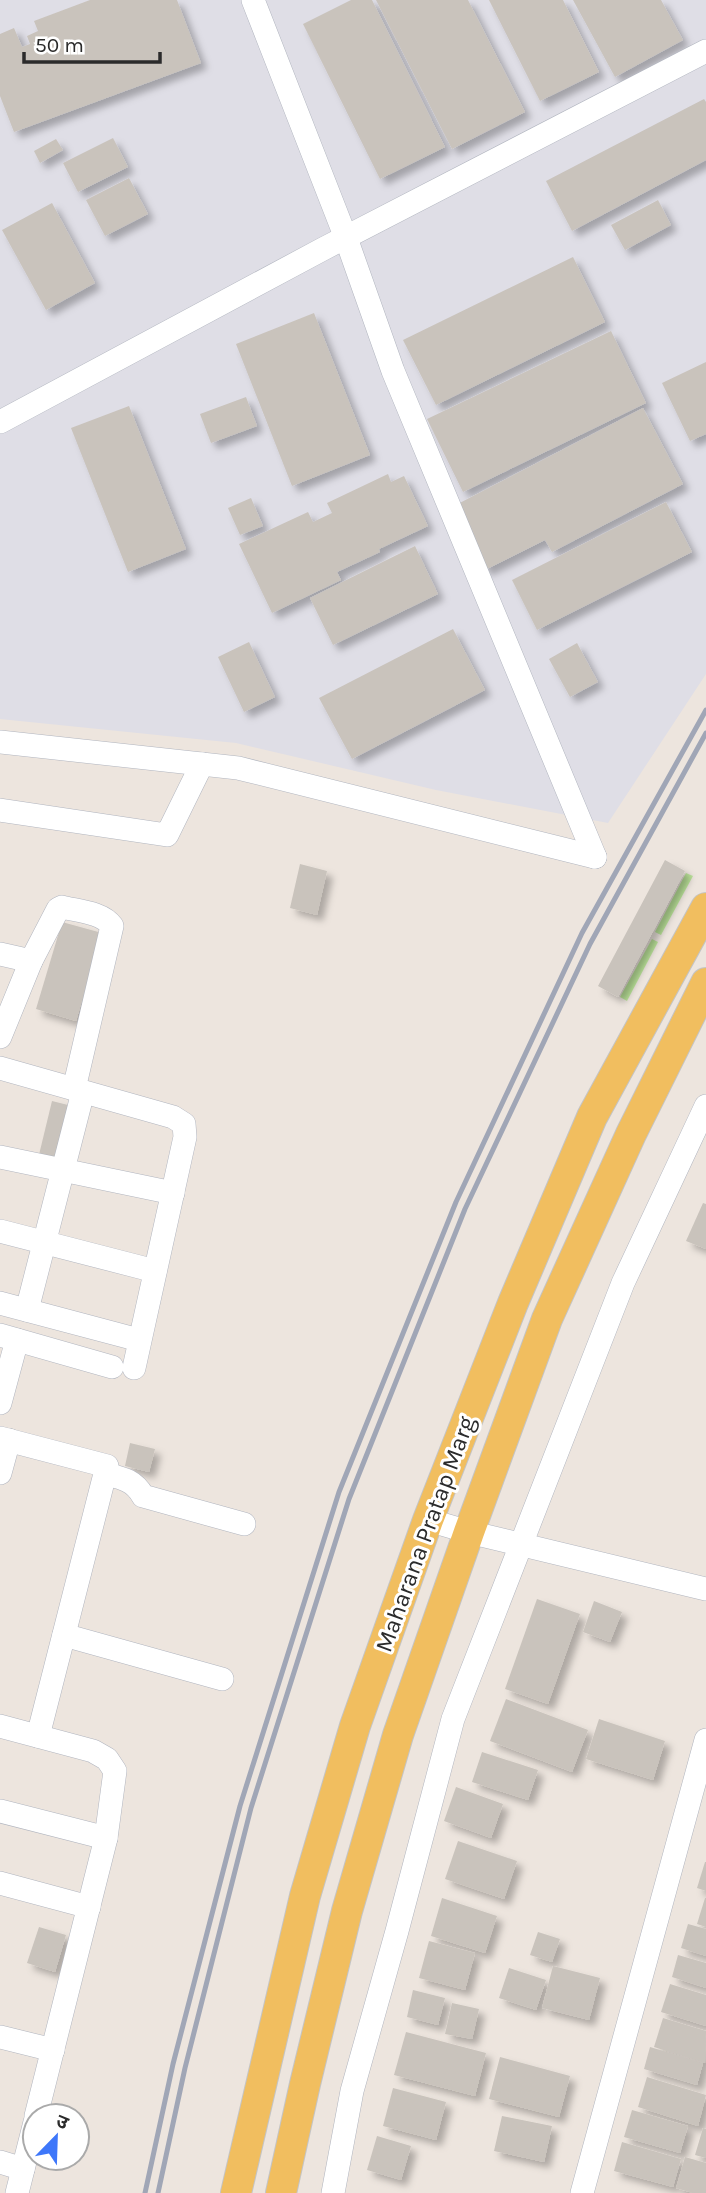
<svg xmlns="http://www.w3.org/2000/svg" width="706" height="2193" font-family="Karla,'Noto Sans Devanagari',sans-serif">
	<defs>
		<filter id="shadow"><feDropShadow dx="6" dy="6" stdDeviation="3.5" flood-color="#0004"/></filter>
	</defs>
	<rect width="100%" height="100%" fill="#ede5de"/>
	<polygon fill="#dfdee6" points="0,0 706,0 706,674 608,823 436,790 236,743 0,719"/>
	<g fill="#bce49a">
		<polygon points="686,873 693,876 661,935 655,932"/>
		<polygon points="652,939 658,942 627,1001 620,997"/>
	</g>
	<g fill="#c9c3bc" filter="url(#shadow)">
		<polygon points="90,0 177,0 201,63 14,132 0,96 0,34 14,28 22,47 30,44 27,36 38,31 34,21"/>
		<polygon points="351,0 372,0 445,147 380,179 303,24"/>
		<polygon points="376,0 468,0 525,112 452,149"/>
		<polygon points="489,0 563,0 599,72 540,101"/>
		<polygon points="573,0 661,0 683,40 615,77"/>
		<polygon points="704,99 706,102 706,160 572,231 546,181"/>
		<polygon points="113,138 128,167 78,192 63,163"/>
		<polygon points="56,139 63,150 40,163 34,151"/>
		<polygon points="129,178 148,214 105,236 86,200"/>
		<polygon points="658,200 671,225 625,250 611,225"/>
		<polygon points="52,203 95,283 46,310 2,230"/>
		<polygon points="573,257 605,322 436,405 403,340"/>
		<polygon points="314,313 370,455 292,486 236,344"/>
		<polygon points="611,331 646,403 463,492 427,419"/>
		<polygon points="706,362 706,434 690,441 662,383"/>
		<polygon points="246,397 257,426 211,443 200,414"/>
		<polygon points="129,406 186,549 128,572 71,428"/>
		<polygon points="643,408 683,484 552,552 545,540 485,570 452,507"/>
		<polygon points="388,474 391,482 404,476 428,526 379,549 380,552 337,572 341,580 272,613 239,544 308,512 313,522 332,513 327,503"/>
		<polygon points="251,498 263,526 240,535 228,508"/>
		<polygon points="666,502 692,552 537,630 512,580"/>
		<polygon points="415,546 438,594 333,645 310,598"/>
		<polygon points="453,629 485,690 352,759 319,698"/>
		<polygon points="249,642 275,697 244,712 218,657"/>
		<polygon points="577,643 598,682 570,697 549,659"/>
		<polygon points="665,860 685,871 618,997 598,986"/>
		<polygon points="300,864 327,871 317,915 290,908"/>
		<polygon points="62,922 102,933 76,1021 36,1009"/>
		<polygon points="52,1101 72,1106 57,1167 37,1163"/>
		<polygon points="703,1203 706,1204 706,1249 686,1241"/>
		<polygon points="130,1443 155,1449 149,1472 125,1466"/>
		<polygon points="537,1599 580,1614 548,1704 505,1689"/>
		<polygon points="594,1601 622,1612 610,1642 583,1632"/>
		<polygon points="506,1699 588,1730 572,1772 490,1741"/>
		<polygon points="599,1719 665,1741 653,1780 586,1759"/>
		<polygon points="482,1752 538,1770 528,1800 472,1782"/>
		<polygon points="456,1787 503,1804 491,1838 444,1821"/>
		<polygon points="458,1841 517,1861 504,1899 445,1879"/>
		<polygon points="705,1862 706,1862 706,1891 697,1888"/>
		<polygon points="442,1898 497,1916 485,1953 431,1936"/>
		<polygon points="705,1898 706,1898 706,1927 697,1924"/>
		<polygon points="688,1924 706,1929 706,1956 681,1948"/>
		<polygon points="39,1927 66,1935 55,1972 27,1963"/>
		<polygon points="538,1932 560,1939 552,1962 530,1955"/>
		<polygon points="429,1941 475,1953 465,1990 419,1978"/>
		<polygon points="678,1955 706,1963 706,1988 672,1977"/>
		<polygon points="553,1966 600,1978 589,2020 542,2008"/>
		<polygon points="509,1968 546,1980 536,2010 499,1998"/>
		<polygon points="670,1984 706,1995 706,2026 661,2012"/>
		<polygon points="413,1990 445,1998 438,2025 407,2017"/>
		<polygon points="452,2003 479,2009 472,2039 445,2034"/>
		<polygon points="663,2018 706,2031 705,2063 654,2047"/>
		<polygon points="406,2032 486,2053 475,2096 394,2075"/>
		<polygon points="650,2047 703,2063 697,2085 644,2069"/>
		<polygon points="500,2057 570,2076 559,2117 489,2099"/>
		<polygon points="647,2077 706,2095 698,2126 638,2107"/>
		<polygon points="393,2088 446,2102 436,2140 383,2126"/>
		<polygon points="632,2110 688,2126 680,2153 624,2137"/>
		<polygon points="502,2116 552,2126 544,2162 494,2151"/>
		<polygon points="703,2128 706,2129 706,2158 695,2155"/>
		<polygon points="377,2136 411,2146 401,2180 367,2170"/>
		<polygon points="622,2142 681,2159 673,2187 614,2171"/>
		<polygon points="685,2157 706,2163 706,2193 693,2193 676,2188"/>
	</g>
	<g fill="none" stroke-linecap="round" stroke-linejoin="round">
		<defs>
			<g id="minor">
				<polyline points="253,0 346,238 393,371 595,857"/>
				<polyline points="0,422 323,249 706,51"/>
				<polyline points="0,742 238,768 595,857"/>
				<polyline points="0,810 167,835 202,764"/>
				<polyline points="0,954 31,961 0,1037"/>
				<path d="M 31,961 L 58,909 L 62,907 C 77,911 102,912 112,926 L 74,1089"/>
				<polyline points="0,1068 173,1117 184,1124 185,1137 134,1368"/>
				<polyline points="0,1157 173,1193"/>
				<polyline points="0,1231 155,1271"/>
				<polyline points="0,1303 139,1340"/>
				<polyline points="27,1310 83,1092"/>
				<polyline points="0,1335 112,1367"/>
				<polyline points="0,1403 17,1340"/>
				<polyline points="0,1438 107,1466 38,1736"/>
				<polyline points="0,1473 9,1440"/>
				<path d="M 105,1474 C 122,1478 134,1480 143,1496 L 244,1524"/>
				<polyline points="428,1520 469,1532 706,1589"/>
				<polyline points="64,1635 222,1679"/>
				<polyline points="0,1726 93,1751 107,1759 115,1771 106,1838 36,2116"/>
				<polyline points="0,1811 106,1838"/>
				<polyline points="0,1883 89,1907"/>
				<polyline points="0,2037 53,2050"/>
				<polyline points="0,2162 23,2169"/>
				<polyline points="17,2193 35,2122"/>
				<polyline points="333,2193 352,2091 397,1931 453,1719 623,1283 706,1106"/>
				<polyline points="582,2193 706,1740"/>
			</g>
			<g id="major">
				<polyline points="236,2193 305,1896 355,1726 428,1520 513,1303 592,1117 706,908"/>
				<polyline points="281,2193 305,2084 347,1911 398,1735 469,1532 547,1319 631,1134 706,983"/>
			</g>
		</defs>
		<use href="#minor" stroke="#b1b5bf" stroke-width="24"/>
		<use href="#major" stroke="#c4c4c4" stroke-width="32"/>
		<use href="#minor" stroke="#fff" stroke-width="23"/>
		<use href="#major" stroke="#f1be5f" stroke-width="30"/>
		<g stroke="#a0a6b6" stroke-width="5">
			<polyline points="145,2193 173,2064 240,1806 339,1492 456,1202 582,933 706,710"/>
			<polyline points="158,2193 185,2068 251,1808 349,1499 465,1209 590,944 706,733"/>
		</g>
	</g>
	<g text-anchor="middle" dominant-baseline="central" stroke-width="6" stroke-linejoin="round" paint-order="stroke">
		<g font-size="24" fill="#2b2b2b" stroke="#fff">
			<text transform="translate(425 1534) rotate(-70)">Maharana Pratap Marg</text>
		</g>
	</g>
	<g transform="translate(56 2137) rotate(23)"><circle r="33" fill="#ffffff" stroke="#aaaaaa" stroke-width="2"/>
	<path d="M0-5L12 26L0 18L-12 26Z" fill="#3e77fa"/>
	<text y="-10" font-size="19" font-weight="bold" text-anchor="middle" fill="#2b2b2b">उ</text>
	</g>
	<path d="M24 52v10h136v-10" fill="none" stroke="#2b2b2b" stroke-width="3.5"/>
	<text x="35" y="52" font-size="21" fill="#2b2b2b" stroke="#ffffff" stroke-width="5" paint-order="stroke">50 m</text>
</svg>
